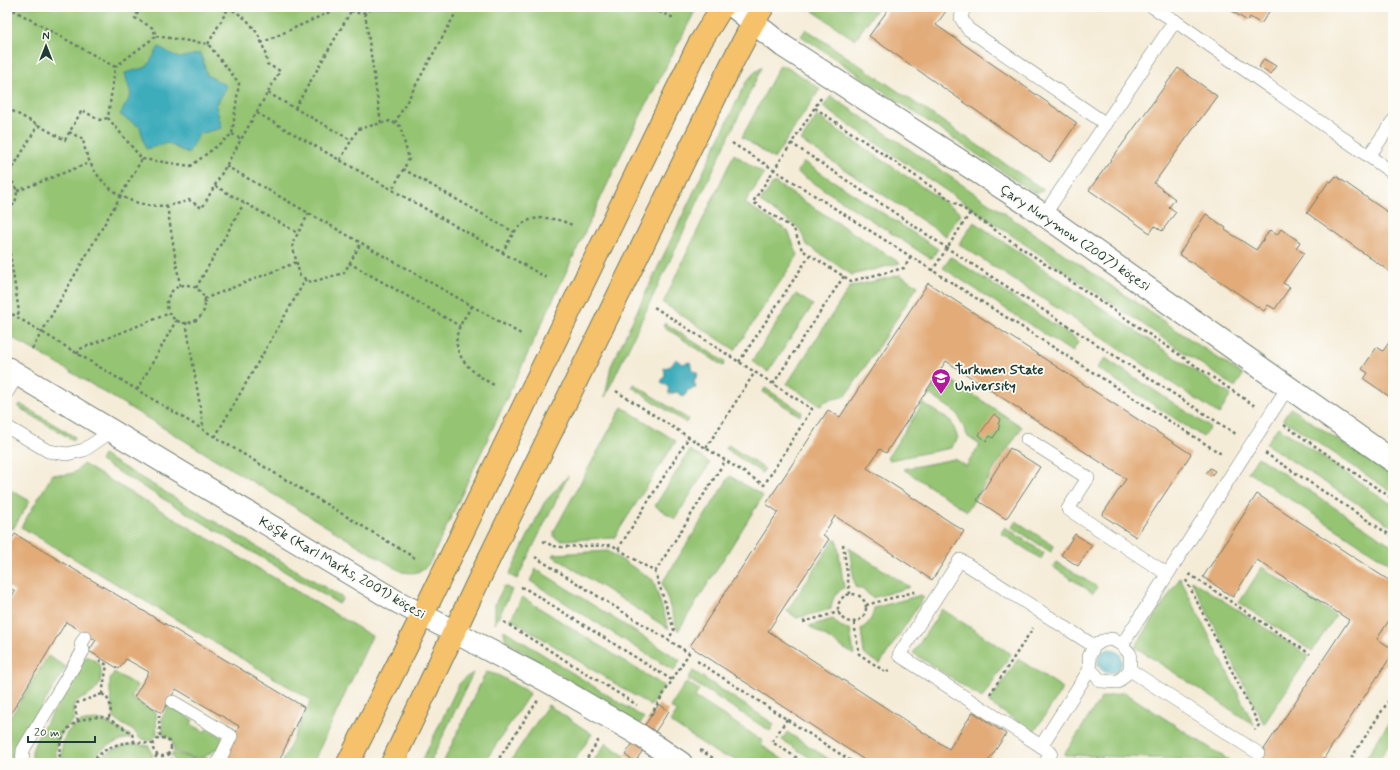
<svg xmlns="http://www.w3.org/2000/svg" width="1400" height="770" font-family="Mynerve,sans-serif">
	<rect width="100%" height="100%" fill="#fdfcf7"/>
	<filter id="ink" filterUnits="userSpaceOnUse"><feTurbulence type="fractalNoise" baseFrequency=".025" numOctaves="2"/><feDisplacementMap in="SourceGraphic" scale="8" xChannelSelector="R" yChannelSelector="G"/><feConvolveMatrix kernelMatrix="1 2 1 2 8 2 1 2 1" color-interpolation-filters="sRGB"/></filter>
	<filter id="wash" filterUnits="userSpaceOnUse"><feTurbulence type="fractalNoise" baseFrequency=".012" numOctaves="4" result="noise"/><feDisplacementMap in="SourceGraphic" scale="16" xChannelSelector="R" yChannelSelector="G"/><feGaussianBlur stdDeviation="0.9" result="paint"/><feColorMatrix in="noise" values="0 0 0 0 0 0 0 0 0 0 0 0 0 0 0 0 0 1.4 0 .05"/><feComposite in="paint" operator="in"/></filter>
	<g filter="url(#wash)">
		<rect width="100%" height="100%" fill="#f5ecd8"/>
		<g fill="#95c473" stroke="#5a8054">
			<path d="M 7,7 L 694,7 L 694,13 L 629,138 L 429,564 C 419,573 416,574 402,572 L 46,357 L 7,335 Z"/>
			<polygon points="816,7 878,7 855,40 813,11"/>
			<polygon points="806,29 1044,190 1038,193 1033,192 801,36"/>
			<path d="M 780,65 C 795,70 807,80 820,89 L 774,159 L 742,137 Z"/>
			<polygon points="762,67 605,397 611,366 746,82 754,73"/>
			<polygon points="831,96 1243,375 1235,387 823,107"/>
			<polygon points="817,116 961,213 946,236 801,141"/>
			<polygon points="734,154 764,174 745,203 788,231 798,255 735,350 663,303"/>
			<polygon points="804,162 938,249 931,259 797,172"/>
			<polygon points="774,182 900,263 852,275 807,245 799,228 760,202"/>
			<polygon points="974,222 1231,395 1219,414 959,244"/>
			<polygon points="951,257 1079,341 1072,352 943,268"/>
			<polygon points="900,275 918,286 846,396 825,401 821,406 787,384 850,287"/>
			<polygon points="796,294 813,305 768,372 752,361"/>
			<polygon points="665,323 725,362 723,366 663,326"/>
			<polygon points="1105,358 1210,427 1203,437 1097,368"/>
			<polygon points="942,374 1022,427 967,511 903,469 954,459 966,466 980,445 968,437 957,413 929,394"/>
			<polygon points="634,384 688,419 686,423 632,387"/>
			<polygon points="765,388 802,412 800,416 763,392"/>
			<polygon points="923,403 951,421 958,438 951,448 889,460 887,458"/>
			<polygon points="20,404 75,437 73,440 18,407"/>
			<polygon points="622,407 676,441 614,538 560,540 554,537 554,531"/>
			<polygon points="1291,408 1393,477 1393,493 1283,419"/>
			<polygon points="1278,427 1393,505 1393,527 1266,444"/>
			<polygon points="728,445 765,469 762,473 726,449"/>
			<polygon points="690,450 710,463 675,519 655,506"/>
			<polygon points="103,455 343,598 339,604 100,461"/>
			<polygon points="1258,457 1393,546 1393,566 1248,472"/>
			<path d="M 83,464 L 372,636 L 313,763 L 282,763 L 311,700 L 21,527 L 53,474 C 66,476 75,475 83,464 Z"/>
			<polygon points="568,476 517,579 509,575 544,503"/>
			<polygon points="730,476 763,496 678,631 662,583"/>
			<polygon points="7,488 30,501 13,529 7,526"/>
			<polygon points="1016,521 1054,546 1051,552 1012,527"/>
			<polygon points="1005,527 1044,553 1041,559 1001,533"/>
			<path d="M 834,539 L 837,540 L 844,588 C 835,593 832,599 831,609 L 797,618 L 787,611 Z"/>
			<polygon points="849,548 910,587 872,598 864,590 855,587"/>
			<polygon points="608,551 653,580 669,629 553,556 554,554"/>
			<polygon points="1057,562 1097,587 1093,593 1053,567"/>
			<polygon points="1262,567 1336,616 1312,651 1239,603"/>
			<polygon points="536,569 680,660 674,671 530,581"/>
			<polygon points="1180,578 1254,725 1135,647"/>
			<polygon points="1191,580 1309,656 1264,724"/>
			<polygon points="504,586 512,590 495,624 495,604"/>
			<path d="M 921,595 L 924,597 L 880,664 L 864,654 L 861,629 C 869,624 873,617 874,608 Z"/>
			<polygon points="522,597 664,686 651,706 511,619"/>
			<polygon points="942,609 1011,654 982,698 913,653"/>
			<polygon points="833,619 840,626 850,630 854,655 809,626"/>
			<polygon points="504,630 644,718 639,725 506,641 504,633"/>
			<polygon points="48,656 66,667 14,752 11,763 7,763 7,723"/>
			<path d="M 87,656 L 99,663 C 103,673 102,686 92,693 C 87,697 80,699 75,702 L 73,709 L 74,720 C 60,732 53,745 58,763 L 32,763 L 32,751 L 37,738 Z"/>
			<polygon points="1018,659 1063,688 1034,732 989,703"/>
			<polygon points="693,671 774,724 770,731 688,679"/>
			<path d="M 114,672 L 137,686 L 131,698 L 156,713 L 157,735 L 151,741 L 139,738 C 134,728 122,726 114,718 L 110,692 L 110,680 Z"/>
			<polygon points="486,672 498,675 530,693 484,763 443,763"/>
			<polygon points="473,673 430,763 421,763 459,684 465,678"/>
			<polygon points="686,682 699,690 695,697 763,741 761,745 788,763 741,763 733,758 720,755 670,722 677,712 670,707"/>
			<polygon points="1124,692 1230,761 1064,755 1101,698"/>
			<path d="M 169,705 L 193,720 L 191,724 L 205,732 L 207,728 L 225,739 L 221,747 C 214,749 210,754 204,757 C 195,760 182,754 173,751 C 175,742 170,737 163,735 L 162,718 Z"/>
			<polygon points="548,705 592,734 573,763 509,763"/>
			<polygon points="1393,716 1393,739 1377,763 1363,763"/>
			<path d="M 97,720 L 106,722 L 128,734 L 130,735 L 130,738 C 112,742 99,749 87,763 L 63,763 C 59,747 64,728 81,722 C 86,720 92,721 97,720 Z"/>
			<polygon points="787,732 835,763 818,763 782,740"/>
			<polygon points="606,743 626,757 622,763 592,763"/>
			<path d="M 134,744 L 149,746 L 150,750 L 153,755 L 149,763 L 95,763 C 106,751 118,746 134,744 Z"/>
			<polygon points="172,753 197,760 207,758 211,759 213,763 176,763 171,754"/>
		</g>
		<g fill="#3eacbb" stroke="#2e7478">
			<polygon points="159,47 179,58 201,53 207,75 227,86 216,106 222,128 199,134 188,154 168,143 146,149 140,127 120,115 131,95 125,73 147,67"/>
			<polygon points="676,359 682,364 690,362 692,369 698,374 694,381 696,388 688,390 684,397 677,392 669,394 668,386 661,382 665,375 664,368 671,366"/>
			<circle cx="1110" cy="661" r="12"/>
		</g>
		<g id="blocks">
			<g fill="#e2ab78">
				<polygon points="890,7 949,7 936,25 1077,123 1050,162 869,36"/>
				<polygon points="1226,7 1272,7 1261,24 1250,17 1247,21"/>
				<polygon points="1264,59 1276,66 1270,74 1259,67"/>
				<polygon points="1178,68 1217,96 1154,183 1175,199 1169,207 1176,212 1162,231 1155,226 1150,233 1089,190"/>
				<polygon points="1336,176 1393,216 1393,274 1307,213 1329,181 1331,182"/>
				<polygon points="1206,214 1226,228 1225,230 1256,250 1270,230 1277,235 1281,229 1300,242 1296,248 1304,253 1283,283 1290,287 1275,309 1268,305 1264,311 1179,254"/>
				<polygon points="928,283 1191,454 1136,537 1102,515 1126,479 946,361 886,453 880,449 867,468 964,531 932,580 835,516 823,535 829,539 768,631 949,749 973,712 1006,734 987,763 869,763 690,646 778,512 766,504 828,410 840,417"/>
				<polygon points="1393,337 1393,399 1364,379 1368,373 1362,369 1377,347 1383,351"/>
				<polygon points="994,414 1001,419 998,424 1000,426 998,428 999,429 993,438 990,436 986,441 979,435"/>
				<polygon points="1010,448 1040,467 1006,519 977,500"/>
				<polygon points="1210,468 1215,471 1211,476 1206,473"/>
				<polygon points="1257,494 1393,583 1393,614 1377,639 1393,649 1393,653 1324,758 1332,763 1255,763 1349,620 1257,560 1233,597 1203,577"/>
				<polygon points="15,534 304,707 278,763 222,763 239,726 176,689 162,713 134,697 149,672 126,659 119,669 89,651 96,640 66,622 7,720 7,604 15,591 7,586 7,537 11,540"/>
				<polygon points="1075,534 1092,545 1078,566 1061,555"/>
				<polygon points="659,704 669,711 635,762 625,755"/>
			</g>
		</g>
	</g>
	<g filter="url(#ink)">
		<use href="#blocks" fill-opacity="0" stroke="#6a7a6d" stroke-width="1"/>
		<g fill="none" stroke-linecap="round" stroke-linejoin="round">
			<defs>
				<g id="service">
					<polyline points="964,7 961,18 968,29 1106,124"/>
					<polyline points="1175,21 1393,173"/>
					<polyline points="1369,156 1393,121"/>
					<polyline points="1044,215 1175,21 1153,7"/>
					<polyline points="7,392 18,374"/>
					<polyline points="7,427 48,451 67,454 84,450 112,431"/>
					<polyline points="1027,439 1088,478 1068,509 1167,574"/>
					<polygon points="1112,639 1122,645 1130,654 1130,670 1118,682 1101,681 1090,669 1089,657 1094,646 1102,641"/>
					<polyline points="1122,645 1288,387"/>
					<polyline points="1130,670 1258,753"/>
					<polyline points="173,702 231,736 218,763"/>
					<polyline points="1041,746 899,655 960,560 1094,646"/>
					<polyline points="22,763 23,750 26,745 83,651 81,644 85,637"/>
					<polyline points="1045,763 1051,753 1041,746 1090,669"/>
				</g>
				<g id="minor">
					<polyline points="734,7 783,46 1044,215 1393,461"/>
					<polyline points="7,368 394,600 549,682 641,736 681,763"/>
				</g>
				<g id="primary">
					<polyline points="348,763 422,616 698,46 722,7"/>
					<polyline points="392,763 484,569 733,61 753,23 763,7"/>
				</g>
			</defs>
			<use href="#service" stroke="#6a7a6d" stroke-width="14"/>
			<use href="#minor" stroke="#6a7a6d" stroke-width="24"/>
			<use href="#primary" stroke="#6a7a6d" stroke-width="24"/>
			<g stroke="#6a7a6d" stroke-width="2.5" stroke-dasharray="3 3" stroke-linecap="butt">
				<polyline points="8,7 115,67"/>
				<polyline points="141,7 135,18 153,28 156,36"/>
				<path d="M 346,7 C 354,15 366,15 374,7"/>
				<polyline points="648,7 674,18"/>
				<polyline points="803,7 806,9"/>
				<polyline points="365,13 381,123"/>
				<polygon points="156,36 208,44 239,83 232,134 191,166 142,159 108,118 115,67"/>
				<polyline points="261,43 341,7"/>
				<polyline points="208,44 229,7"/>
				<polyline points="268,93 351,140"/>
				<polyline points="821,98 753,202 794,229 802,250 851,281 904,268 911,257"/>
				<polyline points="7,108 65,140 82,110 99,120 108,118"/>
				<polyline points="295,108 351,11"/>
				<polyline points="815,108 1255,406"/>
				<polyline points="257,113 547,278"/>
				<polyline points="395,123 459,7"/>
				<path d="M 69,132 L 83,139 C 90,190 142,219 189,200 L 202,208 L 280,71 L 267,64 C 265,46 257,28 243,17 C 238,13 232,10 227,7"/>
				<polyline points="232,134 241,139"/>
				<polyline points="732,143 1223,455"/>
				<polyline points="791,143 947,248 1236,434"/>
				<polyline points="340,160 358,129 390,121 400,126 409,159 392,190"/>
				<polyline points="226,166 521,334"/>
				<polyline points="403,169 514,232"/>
				<polyline points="7,178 38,125"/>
				<path d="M 7,178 C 20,185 20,203 7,210"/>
				<polyline points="215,186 298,233"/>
				<polyline points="17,191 89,163"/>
				<polyline points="167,206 180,286"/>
				<polyline points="309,213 292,244 300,276 311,282 344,273 361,243"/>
				<polyline points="7,235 19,312 16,317"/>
				<path d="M 502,253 C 507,245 511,235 517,229 C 530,213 555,217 572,225"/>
				<polyline points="349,263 460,326"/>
				<polyline points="932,271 970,213"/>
				<circle cx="186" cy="304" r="19"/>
				<polyline points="196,288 244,203"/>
				<polyline points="204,299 297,262"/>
				<path d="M 472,306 C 467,314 461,322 458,331 C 450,357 476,376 496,386"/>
				<polyline points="7,311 415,558"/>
				<polyline points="186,322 203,424 201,428"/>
				<polyline points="32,349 142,159"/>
				<polyline points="77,354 80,349 170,313"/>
				<polyline points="739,362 810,255"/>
				<polyline points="773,384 844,276"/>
				<polyline points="137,390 177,319"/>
				<polyline points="616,391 764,485 812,409 654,307"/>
				<polyline points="1284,425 1393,499"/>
				<polyline points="215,437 306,279"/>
				<polyline points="706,448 755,372"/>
				<polyline points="1265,453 1393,537"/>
				<polyline points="543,541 553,546 561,547 612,545 655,572 674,630 668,640"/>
				<polyline points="843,544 850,594"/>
				<polyline points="618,549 689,437"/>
				<polyline points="535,557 689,653 650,716"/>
				<polyline points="655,572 725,461"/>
				<polyline points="1189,574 1310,654"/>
				<polyline points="1186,580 1259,725 1255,730"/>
				<polyline points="521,587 526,589 672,680"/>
				<circle cx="852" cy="608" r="14"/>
				<polyline points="866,605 918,591"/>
				<polyline points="504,622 637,705"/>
				<polyline points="803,622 839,612"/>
				<polyline points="854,623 859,654 887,673 889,669"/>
				<polyline points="99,660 107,665 102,694"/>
				<polyline points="697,661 854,763"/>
				<path d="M 102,694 C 111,699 113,711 108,719"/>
				<polyline points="990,694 1033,628"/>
				<polyline points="159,715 160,738"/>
				<polyline points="787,719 772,742 805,763"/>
				<polyline points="78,721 75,709 77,703 102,694"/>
				<circle cx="162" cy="747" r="9"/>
				<polyline points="700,750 721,763"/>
				<polyline points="168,753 174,763"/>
				<polyline points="1067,759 1159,763"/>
				<path d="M 61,763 C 55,741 67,721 90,718 C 94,718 99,716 103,717 C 110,719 126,729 132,734 L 134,741"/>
				<path d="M 91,763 C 109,742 127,740 153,744"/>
				<polyline points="152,763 157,755"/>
				<polyline points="496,763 538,700"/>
				<polyline points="584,763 600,738"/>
				<polyline points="1348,763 1393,694"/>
			</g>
			<use href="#service" stroke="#fff" stroke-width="13"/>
			<use href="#minor" stroke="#fff" stroke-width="22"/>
			<use href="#primary" stroke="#f5c16b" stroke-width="22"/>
		</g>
	</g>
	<defs>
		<symbol id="university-pin" viewBox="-11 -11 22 30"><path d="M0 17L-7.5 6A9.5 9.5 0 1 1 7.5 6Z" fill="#b5179e" stroke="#fdfcf7"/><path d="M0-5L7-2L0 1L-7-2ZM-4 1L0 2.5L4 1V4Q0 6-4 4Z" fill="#fff"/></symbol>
	</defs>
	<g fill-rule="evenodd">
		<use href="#university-pin" x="930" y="367" width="22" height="30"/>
	</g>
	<g text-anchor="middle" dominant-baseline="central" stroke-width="3.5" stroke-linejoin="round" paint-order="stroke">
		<g font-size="14" fill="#1f3d34" stroke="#fdfcf7">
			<text transform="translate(1075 238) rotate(34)">Çary Nurymow (2007) köçesi</text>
			<text transform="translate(342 568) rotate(30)">Köşk (Karl Marks, 2001) köçesi</text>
		</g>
		<g font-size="14" font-weight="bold" fill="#1f3d34" stroke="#fdfcf7" text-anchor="start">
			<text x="955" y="370">Turkmen State<tspan x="955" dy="16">University</tspan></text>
		</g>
	</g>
	<rect width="1400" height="770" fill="none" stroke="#fdfcf7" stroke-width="24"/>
	<g transform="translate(46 46)" stroke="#fdfcf7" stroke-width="3" paint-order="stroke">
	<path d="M0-3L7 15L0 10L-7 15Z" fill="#1f3d34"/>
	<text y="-6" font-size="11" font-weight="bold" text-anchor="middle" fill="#1f3d34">N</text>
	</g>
	<path d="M28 736v6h67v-6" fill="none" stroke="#1f3d34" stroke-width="2"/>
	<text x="34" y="736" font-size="12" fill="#1f3d34" stroke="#fdfcf7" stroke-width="3" paint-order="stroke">20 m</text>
</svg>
